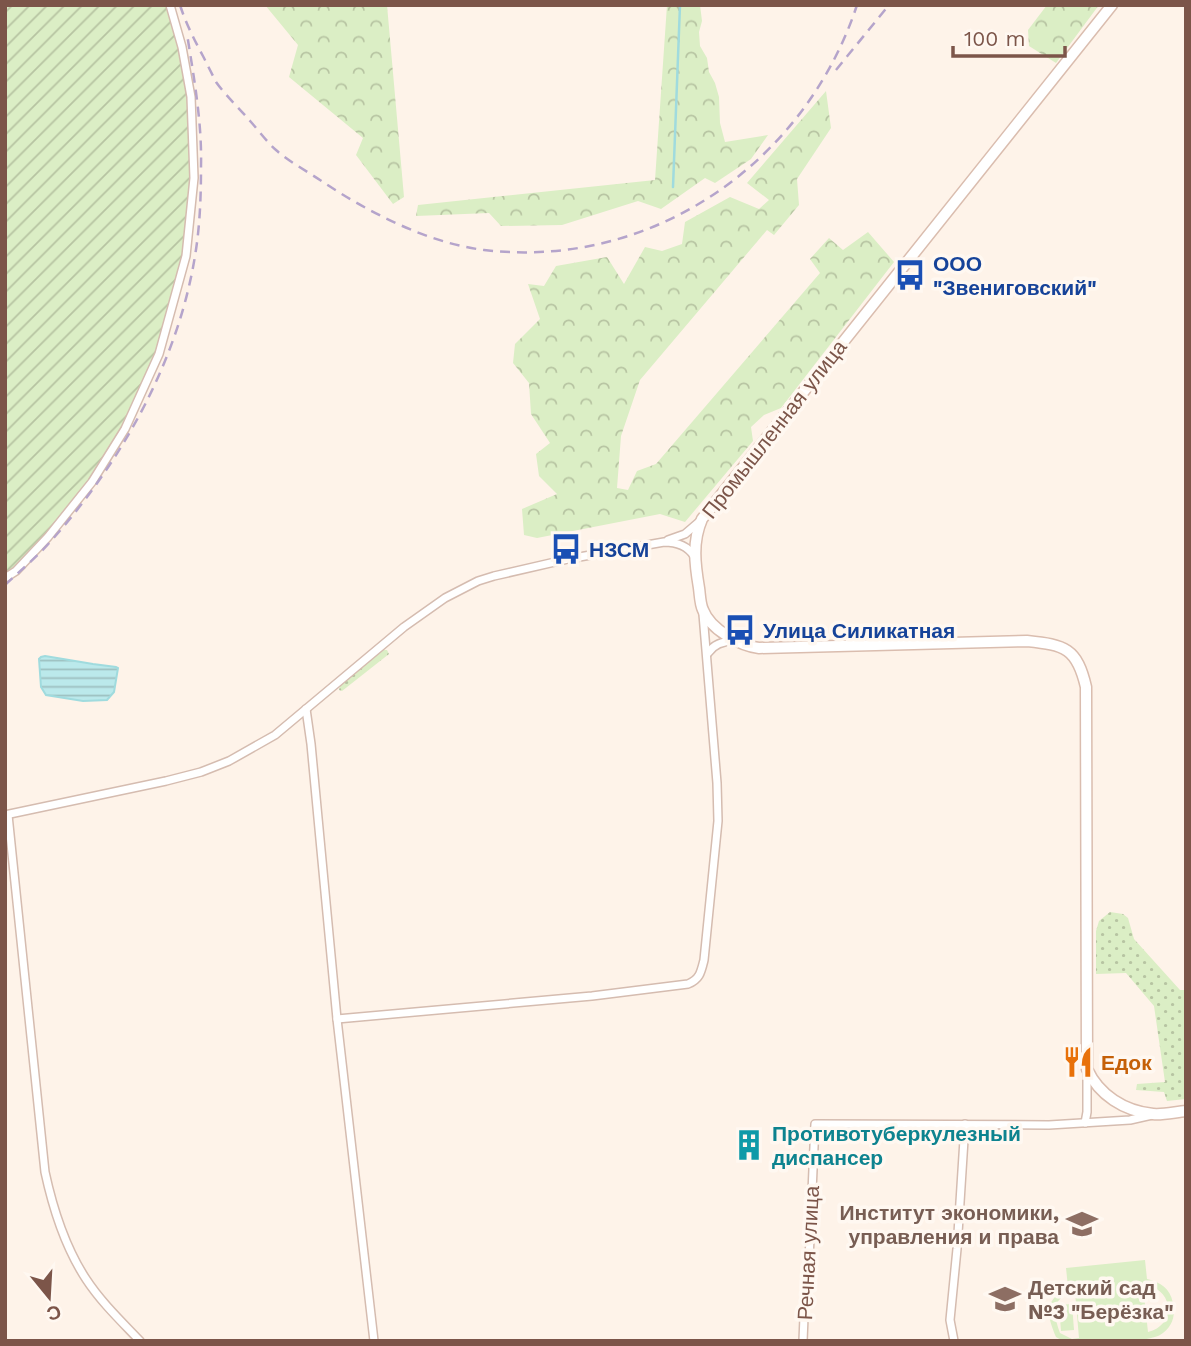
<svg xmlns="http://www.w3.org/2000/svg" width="1191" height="1346" font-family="'Work Sans',sans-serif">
	<defs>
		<pattern id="grass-dots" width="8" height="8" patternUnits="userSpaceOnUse" patternTransform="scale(1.75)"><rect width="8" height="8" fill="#dbeec5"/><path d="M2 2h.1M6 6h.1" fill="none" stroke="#b7c4a2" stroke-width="1.8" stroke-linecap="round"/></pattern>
		<pattern id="forest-crowns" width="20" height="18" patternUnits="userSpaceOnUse" patternTransform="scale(1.75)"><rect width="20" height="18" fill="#dbeec5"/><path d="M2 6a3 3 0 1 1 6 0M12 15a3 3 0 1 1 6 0" fill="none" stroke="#b7c4a2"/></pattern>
		<pattern id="garden-furrows" width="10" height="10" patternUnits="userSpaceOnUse" patternTransform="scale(1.75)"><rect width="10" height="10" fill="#dbeec5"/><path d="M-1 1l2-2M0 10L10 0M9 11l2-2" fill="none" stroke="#b7c4a2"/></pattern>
		<pattern id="water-rules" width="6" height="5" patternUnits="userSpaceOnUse" patternTransform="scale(1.75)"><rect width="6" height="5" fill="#bbe9eb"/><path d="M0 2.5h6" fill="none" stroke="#9dc0c0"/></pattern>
	</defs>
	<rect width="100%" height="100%" fill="#fef3e9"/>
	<g fill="url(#grass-dots)">
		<polygon points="383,650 387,650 389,654 342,691 339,690 340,686"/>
		<polygon points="1110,912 1123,914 1128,918 1134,939 1180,990 1186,990 1186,1099 1167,1101 1164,1092 1136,1090 1137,1084 1165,1082 1154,1006 1126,973 1096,974 1096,931 1099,921"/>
	</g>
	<g fill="url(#forest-crowns)">
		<polygon points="265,5 387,5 404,197 393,204 356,155 363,138 289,77 298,45"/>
		<polygon points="667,5 700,5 702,21 699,32 700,46 707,58 709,72 715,83 719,97 720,123 725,142 768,135 751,159 715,183 705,178 661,209 638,201 562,225 501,226 489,213 416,216 418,205 655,180"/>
		<polygon points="1047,5 1099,5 1056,63 1029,46 1028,30"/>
		<polygon points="826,91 831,128 797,179 799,205 774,235 767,230 640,380 621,436 617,488 628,490 637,471 656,464 820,273 810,259 829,238 843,250 868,232 894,262 781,408 764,415 751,427 753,441 685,522 660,514 537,538 524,535 522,509 557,494 539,476 536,454 550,443 531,414 529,383 513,363 515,344 540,319 528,284 544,286 556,266 607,257 624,284 645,247 662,251 682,244 685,222 730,197 759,209 769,200 747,183"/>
	</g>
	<polygon fill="url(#garden-furrows)" points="5,5 170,5 191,97 194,178 186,256 159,354 125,429 92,482 48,537 5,578"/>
	<g fill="#dbeec5" fill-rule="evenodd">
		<path d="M 1145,1260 L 1147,1279 C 1160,1282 1170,1288 1173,1303 C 1176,1316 1172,1328 1160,1335 C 1144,1344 1083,1341 1063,1341 L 1056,1337 C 1046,1313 1044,1301 1068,1287 L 1066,1268 ZM 1147,1285 C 1174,1291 1176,1325 1148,1332 L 1143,1286 ZM 1075,1292 L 1079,1338 L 1072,1339 L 1060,1333 C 1053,1315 1051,1296 1075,1292 Z"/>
		<polygon points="1072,1304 1074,1330 1061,1331 1059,1305"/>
	</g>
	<polygon fill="url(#water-rules)" stroke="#a0dbde" stroke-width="2" points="45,656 93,664 116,667 118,668 114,692 107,700 83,701 46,695 41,687 39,659 41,657"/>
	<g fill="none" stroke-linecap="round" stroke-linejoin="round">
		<polyline stroke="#a0dbde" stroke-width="2.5" points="673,187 680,5"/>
		<defs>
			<g id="street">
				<polyline points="668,540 685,534 699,522"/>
				<polyline points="5,578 16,571 48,537 92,482 125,429 159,354 186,256 194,178 191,97 182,47 170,5"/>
				<path d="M 708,653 C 714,644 723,641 734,641"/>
				<polyline points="306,709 311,744 337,1019 374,1341"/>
				<path d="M 5,815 L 166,781 L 201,772 L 229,761 L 275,735 L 404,627 L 445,598 L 478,581 L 494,576 L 568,559 L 664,542 C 676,542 687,545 694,556"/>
				<path d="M 8,815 L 45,1172 C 53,1209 65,1247 86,1279 C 101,1302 121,1321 140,1341"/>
				<path d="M 337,1019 L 592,996 L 688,984 C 700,979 701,972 704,960 L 718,821 L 717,783 L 703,614"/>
				<polyline points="1085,1123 1087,1112 1087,1072"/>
				<polyline points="803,1341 804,1317 808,1283 815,1124 1049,1125 1130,1120 1152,1115"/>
				<polyline points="954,1341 950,1320 957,1249 965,1124"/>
			</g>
			<path id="secondary" d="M 1112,5 L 702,519 C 692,542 695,564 699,588 C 700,595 700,604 703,610 C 710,629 740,646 759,648 L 1027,641 C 1065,645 1077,648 1086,687 L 1087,1069 C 1099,1095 1124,1111 1153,1114 C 1163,1115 1175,1112 1186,1111"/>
		</defs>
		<use href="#street" stroke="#d5bcb0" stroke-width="10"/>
		<use href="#secondary" stroke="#dabdaf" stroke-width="13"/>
		<use href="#street" stroke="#fff" stroke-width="7"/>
		<use href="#secondary" stroke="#fff" stroke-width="10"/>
		<g stroke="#b5a4cb" stroke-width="2.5" stroke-dasharray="10 7" stroke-linecap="butt">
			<path d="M 180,5 C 186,24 195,41 204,58 C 208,66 212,74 216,82 C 226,96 240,109 251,122 C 259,131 267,142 276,150 C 288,161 305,170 320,180 C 366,211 427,243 484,250 C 652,270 805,163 857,5"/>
			<polyline points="836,70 889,5"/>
			<path d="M 5,585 C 21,570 37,557 51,541 C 122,461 178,361 195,256 C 200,226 201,196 201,166 C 202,122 194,78 187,34"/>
		</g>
	</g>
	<defs>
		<symbol id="bus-bare" viewBox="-9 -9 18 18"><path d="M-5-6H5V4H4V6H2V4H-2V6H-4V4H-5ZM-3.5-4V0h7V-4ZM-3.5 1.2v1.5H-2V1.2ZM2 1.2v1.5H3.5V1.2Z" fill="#1a4fb4" stroke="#fff8f1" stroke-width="2.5" paint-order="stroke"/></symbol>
		<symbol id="restaurant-bare" viewBox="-9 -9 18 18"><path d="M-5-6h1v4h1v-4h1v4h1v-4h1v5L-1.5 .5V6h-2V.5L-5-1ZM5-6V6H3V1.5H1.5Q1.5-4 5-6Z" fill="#e8710a" stroke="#fff8f1" stroke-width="2.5" paint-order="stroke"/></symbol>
		<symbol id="building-bare" viewBox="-9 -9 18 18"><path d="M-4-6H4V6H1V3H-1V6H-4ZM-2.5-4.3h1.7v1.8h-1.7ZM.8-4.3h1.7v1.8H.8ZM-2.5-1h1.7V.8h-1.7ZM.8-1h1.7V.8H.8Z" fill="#0f9aa8" stroke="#fff8f1" stroke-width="2.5" paint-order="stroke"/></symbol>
		<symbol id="university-bare" viewBox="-9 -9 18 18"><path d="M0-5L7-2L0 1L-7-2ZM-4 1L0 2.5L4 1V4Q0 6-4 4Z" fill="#8d6e63" stroke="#fff8f1" stroke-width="2.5" paint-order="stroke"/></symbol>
		<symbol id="school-bare" viewBox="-9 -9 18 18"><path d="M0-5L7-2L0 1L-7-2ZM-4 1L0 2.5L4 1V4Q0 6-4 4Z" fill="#8d6e63" stroke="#fff8f1" stroke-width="2.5" paint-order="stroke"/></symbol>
	</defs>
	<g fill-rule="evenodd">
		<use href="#bus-bare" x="888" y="253" width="44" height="44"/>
		<use href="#bus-bare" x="544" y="527" width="44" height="44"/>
		<use href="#bus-bare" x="718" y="608" width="44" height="44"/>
		<use href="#restaurant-bare" x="1056" y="1040" width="44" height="44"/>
		<use href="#building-bare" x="727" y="1123" width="44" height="44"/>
		<use href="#university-bare" x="1060" y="1202" width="44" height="44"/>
		<use href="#school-bare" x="983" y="1277" width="44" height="44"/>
	</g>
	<g text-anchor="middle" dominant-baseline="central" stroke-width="7" stroke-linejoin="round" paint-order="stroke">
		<g font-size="21" font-weight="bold" fill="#164399" stroke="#fff8f1" text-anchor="start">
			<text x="933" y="263">ООО<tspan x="933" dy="24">"Звениговский"</tspan></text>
			<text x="589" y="549">НЗСМ</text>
			<text x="763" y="630">Улица Силикатная</text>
		</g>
		<g font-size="21" fill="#7c5549" stroke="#fff8f1">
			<text transform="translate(774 429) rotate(-52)">Промышленная улица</text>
			<text transform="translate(808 1253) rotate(-87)">Речная улица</text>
		</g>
		<g font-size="21" font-weight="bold" fill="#c56008" stroke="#fff8f1" text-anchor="start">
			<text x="1101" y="1062">Едок</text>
		</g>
		<g font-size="21" font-weight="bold" fill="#0d838f" stroke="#fff8f1" text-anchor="start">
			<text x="772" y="1133">Противотуберкулезный<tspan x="772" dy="24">диспансер</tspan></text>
		</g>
		<g font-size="21" font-weight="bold" fill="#785e54" stroke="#fff8f1" text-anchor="end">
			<text x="1059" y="1212">Институт экономики,<tspan x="1059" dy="24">управления и права</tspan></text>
			<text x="1028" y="1287" text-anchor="start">Детский сад<tspan x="1028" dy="24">№3 "Берёзка"</tspan></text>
		</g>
	</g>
	<rect width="1191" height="1346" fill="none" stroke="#7c5549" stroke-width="14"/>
	<g transform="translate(49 1297) rotate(162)" stroke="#fff8f1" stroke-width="5" paint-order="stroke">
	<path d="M0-5L12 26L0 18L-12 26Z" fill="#7c5549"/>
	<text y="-10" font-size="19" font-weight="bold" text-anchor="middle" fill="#7c5549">С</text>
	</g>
	<path d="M953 46v10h112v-10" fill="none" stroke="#7c5549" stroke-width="3.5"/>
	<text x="964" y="46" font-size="21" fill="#7c5549" stroke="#fff8f1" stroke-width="5" paint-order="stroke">100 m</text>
</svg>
